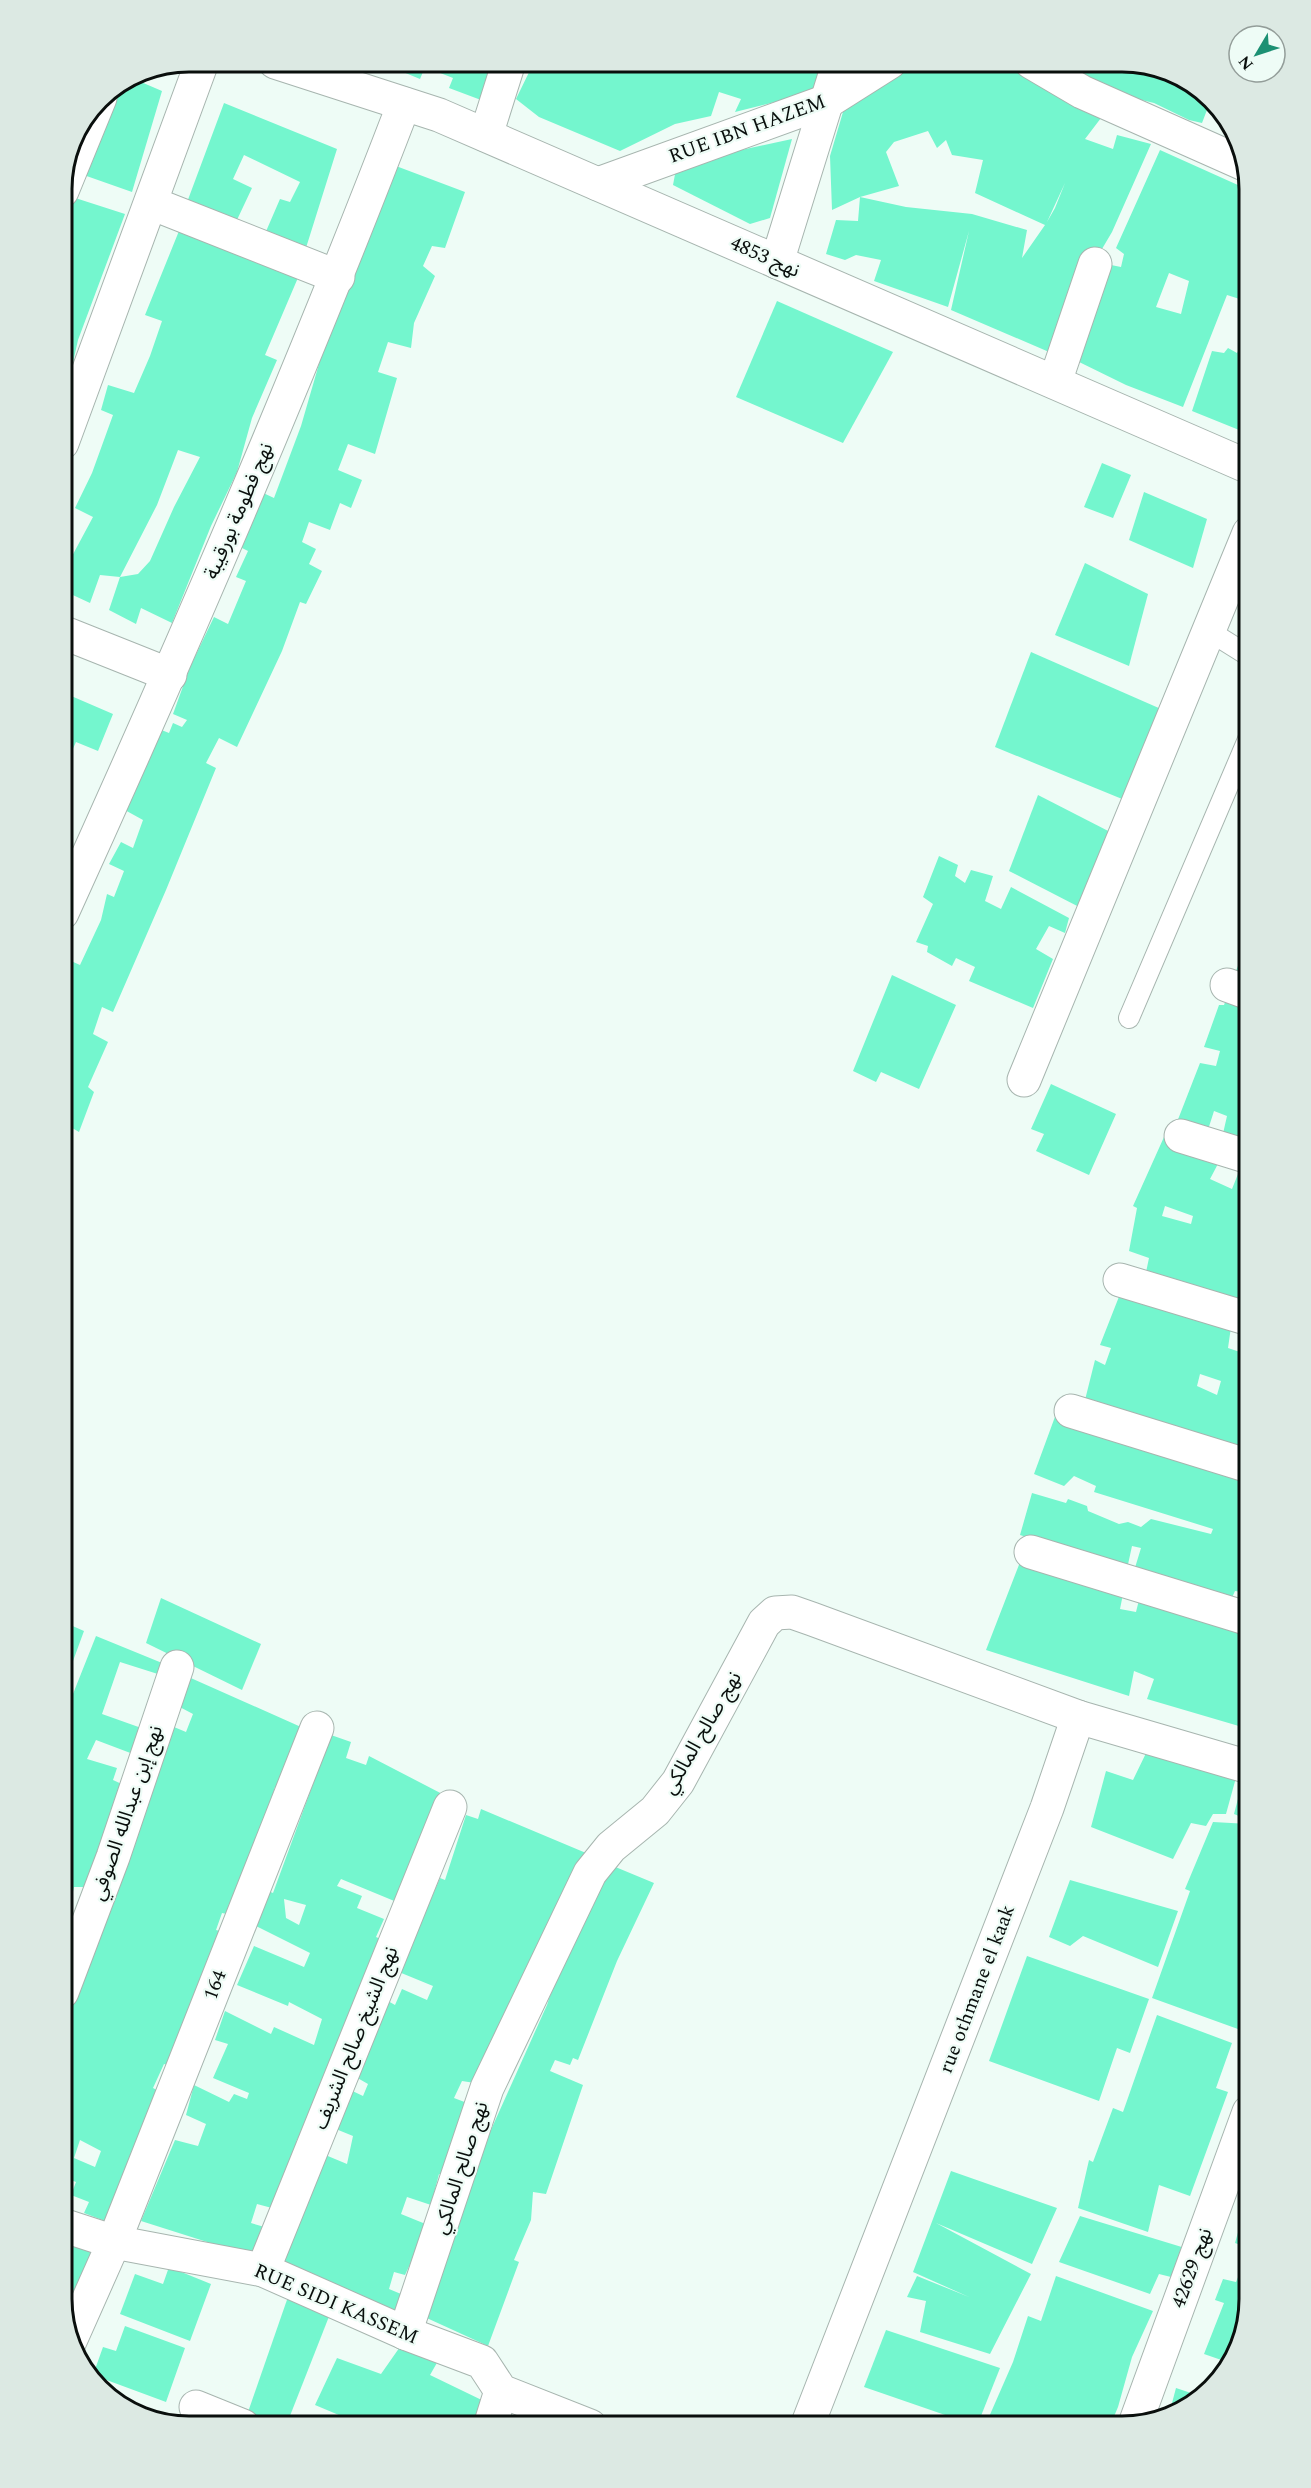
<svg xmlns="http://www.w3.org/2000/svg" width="1311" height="2488" font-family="Spectral,'Noto Sans Arabic',serif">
	<rect width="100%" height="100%" fill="#eefcf6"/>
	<g fill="#74f6ce" fill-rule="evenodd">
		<polygon points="379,62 496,62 481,100 449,88 453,78 425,67 420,79"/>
		<polygon points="534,62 692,62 691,66 709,68 710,62 825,62 819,91 735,112 741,99 719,92 711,116 675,124 620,151 539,117 516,99"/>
		<path d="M 960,62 L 1010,62 L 1101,118 L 1085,139 L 1113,149 L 1117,135 L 1151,144 L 1112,232 L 1079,288 L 1056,355 L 951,310 L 969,231 L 948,307 L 874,281 L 881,260 L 856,255 L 845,260 L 826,254 L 836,220 L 858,221 L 860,197 L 832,210 L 830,156 L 843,112 L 840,102 L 873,80 L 907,69 ZM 928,131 L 937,148 L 946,140 L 952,155 L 983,160 L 975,193 L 1045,225 L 1022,258 L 1027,230 L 972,214 L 906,207 L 860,197 L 899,186 L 886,152 L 894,142 ZM 1065,183 L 1055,208 L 1047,222 Z"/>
		<polygon points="1058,62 1131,62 1199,88 1210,102 1202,123 1189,120 1154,103 1117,94"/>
		<polygon points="141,82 162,91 132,192 78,173 111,94 118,93"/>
		<polygon points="224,103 337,149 305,251 264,236 280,199 290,202 300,182 244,155 233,179 252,188 236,222 186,205"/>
		<polygon points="792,139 770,218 750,224 673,185 677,164"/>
		<path d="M 1160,150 L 1249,190 L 1249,302 L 1227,295 L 1183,407 L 1126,385 L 1073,359 L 1106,264 L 1121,267 L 1124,254 L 1116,248 ZM 1169,273 L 1189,281 L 1181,314 L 1156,307 Z"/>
		<polygon points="396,166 465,192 445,248 432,246 423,266 435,276 414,323 411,348 388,342 378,372 397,378 375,454 348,444 338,470 362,480 351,508 340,503 330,530 309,522 302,542 316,549 309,564 322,571 306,604 300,602 282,651 237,747 219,738 206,763 216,768 166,890 113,1012 102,1007 93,1034 108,1042 88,1087 94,1092 79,1132 62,1122 62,981 71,961 80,965 101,920 107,894 114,897 124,871 109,864 121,842 133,848 143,820 123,809 159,729 169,733 173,723 182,727 187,720 173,714 190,667 214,617 228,624 246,581 236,577 248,551 240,547 259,491 274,498 301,426 339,295"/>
		<polygon points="66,195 125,214 78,340 72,367 62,362 62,206"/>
		<polygon points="181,226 300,273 265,355 277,360 252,418 237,472 211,526 172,623 141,608 136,624 109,610 120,577 138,574 150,561 174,507 200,457 178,450 157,505 120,577 100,575 90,603 62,590 62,557 71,558 93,517 75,508 92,473 113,415 101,410 108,385 134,393 150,356 162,321 145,315"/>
		<polygon points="777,301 893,352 843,443 736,397"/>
		<polygon points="1243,342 1249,345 1249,434 1192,411 1212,351 1224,353 1228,348 1237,353"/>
		<polygon points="1102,463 1131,475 1113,518 1084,507"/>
		<polygon points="1144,492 1207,519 1193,568 1129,540"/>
		<polygon points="1085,563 1148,594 1129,666 1055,635"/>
		<polygon points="1031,652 1161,709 1127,801 995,747"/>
		<polygon points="62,692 113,714 98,751 76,742 62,773"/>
		<polygon points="1038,795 1118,836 1083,909 1009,871"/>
		<polygon points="939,856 958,865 955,876 965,883 971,870 993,876 985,901 1001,909 1011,887 1069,918 1065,933 1049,926 1036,949 1053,959 1033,1008 969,981 975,967 956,958 952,966 927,952 928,946 916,942 933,904 923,897"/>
		<polygon points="1249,937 1249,976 1236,971"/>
		<polygon points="892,975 956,1005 919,1089 881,1072 876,1082 853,1071"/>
		<polygon points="1228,994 1249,1001 1249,1145 1222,1138 1227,1116 1214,1111 1206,1136 1177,1122 1200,1063 1216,1066 1220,1051 1204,1047 1219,1005 1224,1005"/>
		<polygon points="1051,1084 1116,1114 1089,1175 1036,1151 1044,1134 1031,1129"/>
		<polygon points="62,1135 67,1139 62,1152"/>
		<path d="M 1164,1137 L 1220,1160 L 1210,1179 L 1232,1189 L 1240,1169 L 1249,1170 L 1249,1309 L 1145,1277 L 1149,1258 L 1129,1251 L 1137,1208 L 1133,1206 ZM 1165,1206 L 1193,1216 L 1191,1224 L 1162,1216 Z"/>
		<path d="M 1122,1289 L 1231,1327 L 1228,1348 L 1249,1355 L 1249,1458 L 1084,1404 L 1095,1360 L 1105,1365 L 1111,1348 L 1100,1345 ZM 1200,1374 L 1221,1381 L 1217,1395 L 1197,1386 Z"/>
		<polygon points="1056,1414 1249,1480 1249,1593 1235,1591 1230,1602 1134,1571 1141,1548 1132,1546 1127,1569 1020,1535 1032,1493 1066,1503 1068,1499 1087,1506 1088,1511 1119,1524 1128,1522 1141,1527 1151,1519 1211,1534 1213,1529 1094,1492 1096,1486 1074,1476 1064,1486 1034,1474"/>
		<polygon points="1022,1557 1124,1589 1120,1609 1136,1612 1140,1596 1249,1630 1249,1729 1147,1699 1154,1679 1134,1671 1129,1696 986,1650"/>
		<polygon points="161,1598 261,1644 242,1690 146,1643"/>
		<polygon points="68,1624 84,1631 62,1691 62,1630 66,1632"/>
		<polygon points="96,1636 167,1665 161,1675 120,1662 102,1714 147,1730 141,1757 96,1740 87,1759 117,1768 113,1780 126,1786 90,1887 74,1887 66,1923 77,1927 62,1963 62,1707 67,1709"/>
		<path d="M 184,1675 L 310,1731 L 286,1790 L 275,1787 L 240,1909 L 229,1904 L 227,1914 L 222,1913 L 216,1930 L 231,1934 L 179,2069 L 164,2064 L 153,2088 L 166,2095 L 118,2226 L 84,2213 L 89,2202 L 71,2195 L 76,2182 L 66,2178 L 62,2190 L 62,2033 L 109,1909 L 168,1742 L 174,1727 L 186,1732 L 193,1714 L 174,1704 ZM 80,2140 L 101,2151 L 95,2167 L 74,2158 Z"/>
		<path d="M 331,1735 L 351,1742 L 346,1758 L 366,1765 L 369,1756 L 450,1798 L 404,1905 L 341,1879 L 337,1886 L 362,1896 L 357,1908 L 384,1919 L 376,1937 L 390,1943 L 296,2142 L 307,2148 L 283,2211 L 257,2204 L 251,2223 L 268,2228 L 261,2259 L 141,2221 L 175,2140 L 198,2146 L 206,2124 L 186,2115 L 194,2085 L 229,2102 L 234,2094 L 247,2099 L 249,2093 L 213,2078 L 228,2044 L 215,2040 L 225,2011 L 271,2034 L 274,2027 L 314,2045 L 322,2019 L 289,2002 L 288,2006 L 237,1985 L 254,1946 L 304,1967 L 310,1953 L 252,1924 L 261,1888 L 273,1893 ZM 284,1899 L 306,1905 L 299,1925 L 286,1918 Z"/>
		<polygon points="1149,1747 1237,1774 1226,1814 1213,1814 1206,1826 1191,1823 1173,1859 1091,1827 1106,1771 1133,1780"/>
		<polygon points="1245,1772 1249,1774 1249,1820 1234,1814"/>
		<polygon points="481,1809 586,1853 481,2084 462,2081 454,2098 475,2106 448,2178 439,2174 431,2205 407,2197 401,2214 428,2225 405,2275 394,2272 389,2289 401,2294 394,2317 282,2267 323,2154 347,2164 353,2136 326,2125 342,2086 363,2096 368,2084 354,2076 388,2001 395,2005 402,1989 427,2000 433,1986 394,1970 414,1916 422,1920 440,1878 445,1880 466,1815 478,1819"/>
		<polygon points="1213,1822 1249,1824 1249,2033 1152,1998 1190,1891 1185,1889"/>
		<polygon points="601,1861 654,1883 617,1961 578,2060 573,2058 570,2065 555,2060 550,2071 583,2085 546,2194 533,2192 531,2220 514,2260 519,2262 488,2346 418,2314 446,2230 547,2005 567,1943"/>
		<polygon points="1070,1880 1178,1911 1158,1967 1083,1936 1070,1946 1049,1937"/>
		<polygon points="1027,1956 1149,1999 1130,2053 1117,2048 1099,2101 989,2061"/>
		<polygon points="1157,2015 1232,2043 1216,2088 1228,2092 1190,2196 1159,2185 1148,2232 1078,2208 1089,2160 1093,2162 1113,2108 1123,2112"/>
		<polygon points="951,2171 1057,2208 1032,2264 936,2223 1031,2274 990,2354 920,2332 926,2301 907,2297 917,2276 969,2297 913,2272"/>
		<polygon points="1080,2216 1185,2248 1183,2280 1159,2274 1150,2294 1059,2262"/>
		<polygon points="1241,2222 1249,2224 1249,2248 1235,2243"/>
		<polygon points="62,2239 94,2249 78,2299 62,2294"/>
		<polygon points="1249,2251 1249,2300 1230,2363 1204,2354 1224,2303 1215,2300 1223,2279 1236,2282"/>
		<polygon points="169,2267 211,2284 190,2341 120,2314 135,2274 163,2284"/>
		<polygon points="1056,2276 1153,2311 1132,2357 1118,2407 1110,2426 985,2426 1013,2362 1028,2316 1041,2321"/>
		<polygon points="289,2294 330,2314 286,2426 248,2412"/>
		<polygon points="125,2326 185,2348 166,2402 93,2375 103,2347 116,2351"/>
		<polygon points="886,2330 1000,2368 977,2426 864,2387"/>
		<polygon points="402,2344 438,2361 430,2375 492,2405 483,2426 365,2426 315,2405 337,2358 381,2374"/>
		<polygon points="1176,2388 1197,2395 1183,2407 1172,2403"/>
		<polygon points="111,2396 144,2409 142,2413 118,2405"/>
		<polygon points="516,2412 552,2426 511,2426"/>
	</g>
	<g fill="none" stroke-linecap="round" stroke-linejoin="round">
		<defs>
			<g id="lane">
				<polyline points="1209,631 1249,656"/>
				<polyline points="1129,1018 1249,737"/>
			</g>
			<g id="street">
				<polyline points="1031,62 1082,92 1244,164"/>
				<polyline points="486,135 509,62"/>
				<polyline points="598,184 830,100 890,62"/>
				<polyline points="62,191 100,98"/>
				<polyline points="151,203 338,277"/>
				<polyline points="777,262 839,62"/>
				<polyline points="1055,382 1095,264"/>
				<polyline points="62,443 202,62"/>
				<polyline points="62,632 170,675"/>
				<path d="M 62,913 C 183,647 299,378 404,104"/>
				<polyline points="1227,985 1249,993"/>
				<polyline points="1024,1080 1249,533"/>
				<polyline points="1181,1136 1249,1157"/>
				<polyline points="1120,1280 1249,1319"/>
				<polyline points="1071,1411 1249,1466"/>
				<polyline points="1031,1552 1249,1619"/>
				<polyline points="62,1992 113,1857 177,1667"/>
				<polyline points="62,2225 114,2242 263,2270 405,2333 482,2362 501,2391 590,2426"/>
				<polyline points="263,2270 450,1807"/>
				<polyline points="405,2333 487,2088 590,1873 611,1847 655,1811 678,1782 764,1623 775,1613 792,1612 812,1619 1078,1717"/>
				<polyline points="70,2341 114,2242 317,1728"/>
				<polyline points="196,2407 243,2426"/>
				<polyline points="1135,2424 1249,2112"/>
				<polyline points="490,2426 501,2391"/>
				<polyline points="807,2426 1047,1808 1078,1717 1249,1767"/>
			</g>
			<polyline id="secondary" points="275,62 439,115 1249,467"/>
		</defs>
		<use href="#lane" stroke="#a7b5af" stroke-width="22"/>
		<use href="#street" stroke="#a7b5af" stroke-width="35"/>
		<use href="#secondary" stroke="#a7b5af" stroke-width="35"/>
		<use href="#lane" stroke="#fff" stroke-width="20"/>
		<use href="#street" stroke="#fff" stroke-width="33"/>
		<use href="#secondary" stroke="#fff" stroke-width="33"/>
	</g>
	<g text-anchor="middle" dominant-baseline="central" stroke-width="4.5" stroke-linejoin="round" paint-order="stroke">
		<g font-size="20" fill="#0a0f0d" stroke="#eefcf6">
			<text transform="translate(747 129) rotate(-20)">RUE IBN HAZEM</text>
			<text transform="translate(765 257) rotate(24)">نهج 4853</text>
			<text transform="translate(239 511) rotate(-67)">نهج فطومة بورقيبة</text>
			<text transform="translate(702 1733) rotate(-60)">نهج صالح المالكي</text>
			<text transform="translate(127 1813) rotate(-71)">نهج إبن عبدالله الصوفي</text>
			<text transform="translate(215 1985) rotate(-69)">164</text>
			<text transform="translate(977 1989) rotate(-69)">rue othmane el kaak</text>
			<text transform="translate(356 2038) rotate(-68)">نهج الشيخ صالح الشريف</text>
			<text transform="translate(461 2168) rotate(-72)">نهج صالح المالكي</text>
			<text transform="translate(1192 2268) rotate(-70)">نهج 42629</text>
			<text transform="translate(336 2304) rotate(23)">RUE SIDI KASSEM</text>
		</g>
	</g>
	<path d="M0 0H1311V2488H0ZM189 72H1122A117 117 0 0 1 1239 189V2299A117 117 0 0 1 1122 2416H189A117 117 0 0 1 72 2299V189A117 117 0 0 1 189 72Z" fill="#dce9e3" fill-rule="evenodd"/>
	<path fill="none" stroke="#0a0f0d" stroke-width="3" d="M189 72H1122A117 117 0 0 1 1239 189V2299A117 117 0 0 1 1122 2416H189A117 117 0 0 1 72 2299V189A117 117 0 0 1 189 72Z"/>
	<g transform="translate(1257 54) rotate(231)"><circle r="28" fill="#eefcf6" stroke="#939d99" stroke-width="1.5"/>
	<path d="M0-4.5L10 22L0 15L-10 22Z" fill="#1c9073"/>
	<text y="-9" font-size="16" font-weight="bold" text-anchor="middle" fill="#0a0f0d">N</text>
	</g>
</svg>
